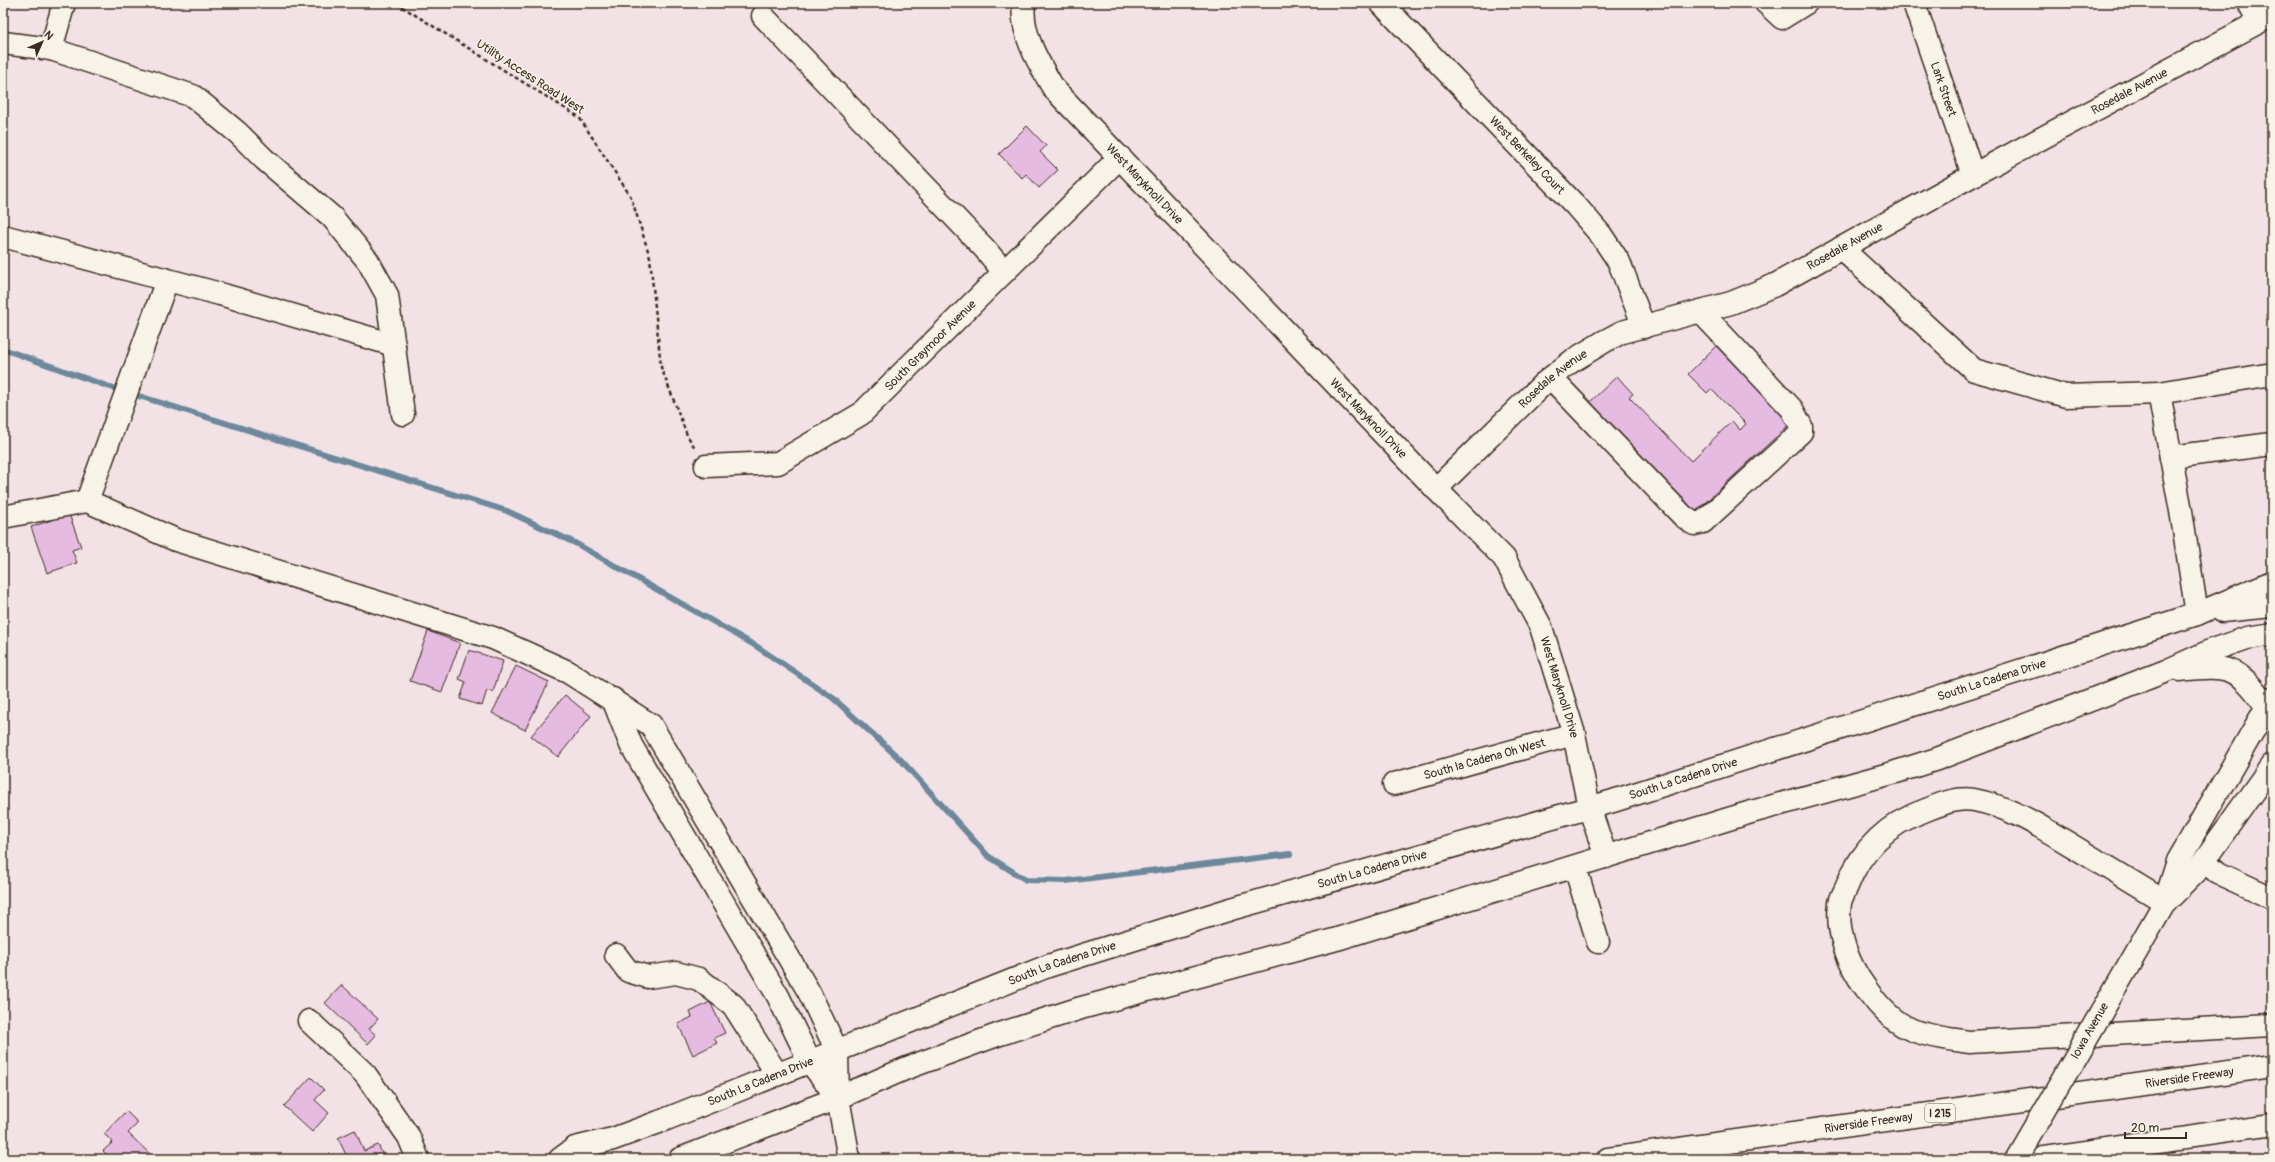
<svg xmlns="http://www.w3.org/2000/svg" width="2275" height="1162" font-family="Pangolin,sans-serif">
	<rect width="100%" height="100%" fill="#f2e2e6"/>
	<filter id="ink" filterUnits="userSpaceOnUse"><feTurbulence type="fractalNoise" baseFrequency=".025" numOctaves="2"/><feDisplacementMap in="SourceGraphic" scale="8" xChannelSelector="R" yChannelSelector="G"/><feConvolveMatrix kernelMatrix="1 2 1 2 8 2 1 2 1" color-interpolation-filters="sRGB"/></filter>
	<g filter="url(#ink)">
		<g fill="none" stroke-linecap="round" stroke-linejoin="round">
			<polyline stroke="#6d889b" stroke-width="6" points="3,349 107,386 507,511 575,543 756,646 833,698 901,760 988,856 1026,880 1066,881 1290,854"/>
		</g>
		<g fill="#e6bbe1" stroke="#3b2a1e">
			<polygon points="1027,126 1046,146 1040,152 1058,170 1039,188 1026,174 1022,178 999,154"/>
			<polygon points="1716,346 1791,423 1695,512 1589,403 1617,376 1633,394 1629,397 1691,461 1732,421 1740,430 1746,424 1711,389 1707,393 1688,374"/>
			<polygon points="69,514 81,547 72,550 77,563 47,573 31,527"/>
			<polygon points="428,631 460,643 442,692 410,681"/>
			<polygon points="469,650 503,661 493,692 487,690 482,706 460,699 466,682 459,679"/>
			<polygon points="516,666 549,682 525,730 492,713"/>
			<polygon points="565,695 591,716 558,757 531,736"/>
			<polygon points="342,985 378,1019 369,1029 376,1035 368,1044 325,1003"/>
			<polygon points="710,1002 725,1033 714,1038 717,1043 693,1055 678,1024 692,1017 690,1012"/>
			<polygon points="311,1077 324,1090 315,1100 329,1113 312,1132 284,1106"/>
			<polygon points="126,1111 138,1123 128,1133 155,1159 111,1159 103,1151 113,1142 104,1134"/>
			<polygon points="355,1130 364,1151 378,1145 385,1159 348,1159 338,1138"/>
		</g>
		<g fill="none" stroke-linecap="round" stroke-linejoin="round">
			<defs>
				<g id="minor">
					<path id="s1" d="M 1024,3 C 1020,33 1039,64 1054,89 L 1436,489 L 1504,558 L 1541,627 L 1574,734 L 1589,807 L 1606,857"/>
					<path id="s2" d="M 1381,3 L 1576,206 L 1601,235 L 1619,262 L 1644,327"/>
					<polyline points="1766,3 1782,18 1806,3"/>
					<path id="s3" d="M 1914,3 L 1973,175"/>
					<polyline points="2249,3 2259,22"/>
					<polyline points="763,16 985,249 1004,272"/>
					<polyline points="3,43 51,49 193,96 238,133 264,159 332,217 368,261 387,295 403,414"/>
					<polyline points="51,49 64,3"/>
					<polyline points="3,236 220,294 394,345"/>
					<polyline points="1841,248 1974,370 2066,396 2159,393"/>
					<polyline points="1551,378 1683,516 1694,524 1703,522 1801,432 1801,426 1792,409 1700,311"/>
					<polyline points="2171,457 2272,444"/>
					<path id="s4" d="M 706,466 L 778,463 L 861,414 L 1120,157"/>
					<path id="s5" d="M 1436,489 L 1543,384 L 1572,361 L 1605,341 L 1622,332 L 1731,303 L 1775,285 L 1973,175 L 2272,15"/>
					<polyline points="87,501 167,280"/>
					<polyline points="3,517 87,501 176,540 493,638 568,672 651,725 809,992 837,1051 838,1098"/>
					<polyline points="2197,614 2181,511 2159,393 2272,374"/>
					<polyline points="613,699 631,745 778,996 810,1062 838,1098"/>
					<path id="s6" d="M 1394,784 L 1574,734"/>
					<polyline points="2205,861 2218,873 2272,898"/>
					<polyline points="1575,867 1598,942"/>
					<polyline points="616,955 628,971 648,977 676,973 699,979 733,1005 777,1074"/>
					<polyline points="309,1021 365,1074 409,1137 418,1159"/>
				</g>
				<g id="major">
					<polyline points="2222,611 2272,606"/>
					<path d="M 2179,670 C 2227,665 2238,665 2266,706"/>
					<polyline points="2166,902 2195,873 2272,765"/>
					<polyline points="2101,1013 2165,902 2178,861 2272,698"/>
					<path id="s7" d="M 560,1159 L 575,1148 L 613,1139 L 659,1122 L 1048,966 L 1231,909 L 1613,801 L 2197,614 L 2272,582"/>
					<polyline points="680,1159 838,1098 907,1068 1000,1034 1081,1008 1337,939 1748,813 1896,772 1937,759 2166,671 2212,650 2247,638 2267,635 2272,637"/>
				</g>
				<g id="highway">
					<path d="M 2165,902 C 2136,884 2106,866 2076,848 C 2044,829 2012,807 1974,800 C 1957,797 1941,804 1926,810 C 1889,823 1861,849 1847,886 C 1845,891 1841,897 1840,903 C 1836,932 1848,964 1865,987 C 1876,1003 1892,1022 1912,1030 C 1930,1037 1950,1039 1969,1042 L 2272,1025"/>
					<polyline points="838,1098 849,1159"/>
					<path id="s8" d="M 1608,1159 L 2272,1066"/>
					<polyline points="2037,1159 2272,1126"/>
				</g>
			</defs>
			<use href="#minor" stroke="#3b2a1e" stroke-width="25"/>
			<use href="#major" stroke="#3b2a1e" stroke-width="25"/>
			<use href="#highway" stroke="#3b2a1e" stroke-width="25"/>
			<polyline stroke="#3b2a1e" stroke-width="2.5" stroke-dasharray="4 3" stroke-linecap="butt" points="396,3 579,117 631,197 650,257 661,367 687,435 695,448"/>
			<use href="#minor" stroke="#f7f3e8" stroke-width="22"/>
			<use href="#major" stroke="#f7f3e8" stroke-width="22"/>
			<use href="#highway" stroke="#f7f3e8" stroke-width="22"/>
			<defs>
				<polyline id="major-bridge" points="2016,1159 2101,1013"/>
			</defs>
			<use href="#major-bridge" stroke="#3b2a1e" stroke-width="25" stroke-linecap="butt"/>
			<use href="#major-bridge" stroke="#f7f3e8" stroke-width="22"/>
		</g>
	</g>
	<g text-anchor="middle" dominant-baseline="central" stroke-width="3" stroke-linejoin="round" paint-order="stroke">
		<rect fill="#f7f3e8" stroke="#73665b" stroke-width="1" x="1925" y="1104" width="30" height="18" rx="3"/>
		<g font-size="11" font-weight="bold" fill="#3b2a1e">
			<text x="1940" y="1113">I 215</text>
		</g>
		<g font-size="12" fill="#3b2a1e" stroke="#f7f3e8">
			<text transform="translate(530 77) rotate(33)">Utility Access Road West</text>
			<text stroke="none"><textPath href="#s3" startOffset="91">Lark Street</textPath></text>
			<text stroke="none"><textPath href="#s5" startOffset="809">Rosedale Avenue</textPath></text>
			<text stroke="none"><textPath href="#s2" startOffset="211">West Berkeley Court</textPath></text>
			<text stroke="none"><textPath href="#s1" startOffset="224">West Maryknoll Drive</textPath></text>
			<text stroke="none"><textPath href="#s5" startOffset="485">Rosedale Avenue</textPath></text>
			<text stroke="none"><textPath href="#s4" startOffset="266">South Graymoor Avenue</textPath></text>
			<text stroke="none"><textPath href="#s5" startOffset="161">Rosedale Avenue</textPath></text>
			<text stroke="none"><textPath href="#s1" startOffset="548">West Maryknoll Drive</textPath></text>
			<text stroke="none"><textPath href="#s7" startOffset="1512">South La Cadena Drive</textPath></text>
			<text stroke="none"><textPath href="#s1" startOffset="884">West Maryknoll Drive</textPath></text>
			<text stroke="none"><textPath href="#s6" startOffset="94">South la Cadena Oh West</textPath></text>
			<text stroke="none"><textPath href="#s7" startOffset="1188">South La Cadena Drive</textPath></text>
			<text stroke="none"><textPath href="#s7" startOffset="864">South La Cadena Drive</textPath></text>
			<text stroke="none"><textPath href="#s7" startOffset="540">South La Cadena Drive</textPath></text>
			<text transform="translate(2090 1031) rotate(-60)">Iowa Avenue</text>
			<text stroke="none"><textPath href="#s8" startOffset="587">Riverside Freeway</textPath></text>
			<text stroke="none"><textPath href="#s7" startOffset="216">South La Cadena Drive</textPath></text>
			<text stroke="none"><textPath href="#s8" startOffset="263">Riverside Freeway</textPath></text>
		</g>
	</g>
	<rect width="2275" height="1162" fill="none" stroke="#f7f3e8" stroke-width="16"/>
	<rect x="8" y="8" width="2259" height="1146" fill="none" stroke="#3b2a1e" stroke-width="1.5" filter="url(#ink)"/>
	<g transform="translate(42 42) rotate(45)" stroke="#f7f3e8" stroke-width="3" paint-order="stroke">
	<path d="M0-3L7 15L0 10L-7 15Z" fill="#3b2a1e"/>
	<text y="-6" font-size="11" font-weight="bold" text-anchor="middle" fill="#3b2a1e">N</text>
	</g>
	<path d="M2125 1132v6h61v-6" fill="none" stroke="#3b2a1e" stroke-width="2"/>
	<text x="2131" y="1132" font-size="12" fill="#3b2a1e" stroke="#f7f3e8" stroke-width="3" paint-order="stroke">20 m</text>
</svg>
